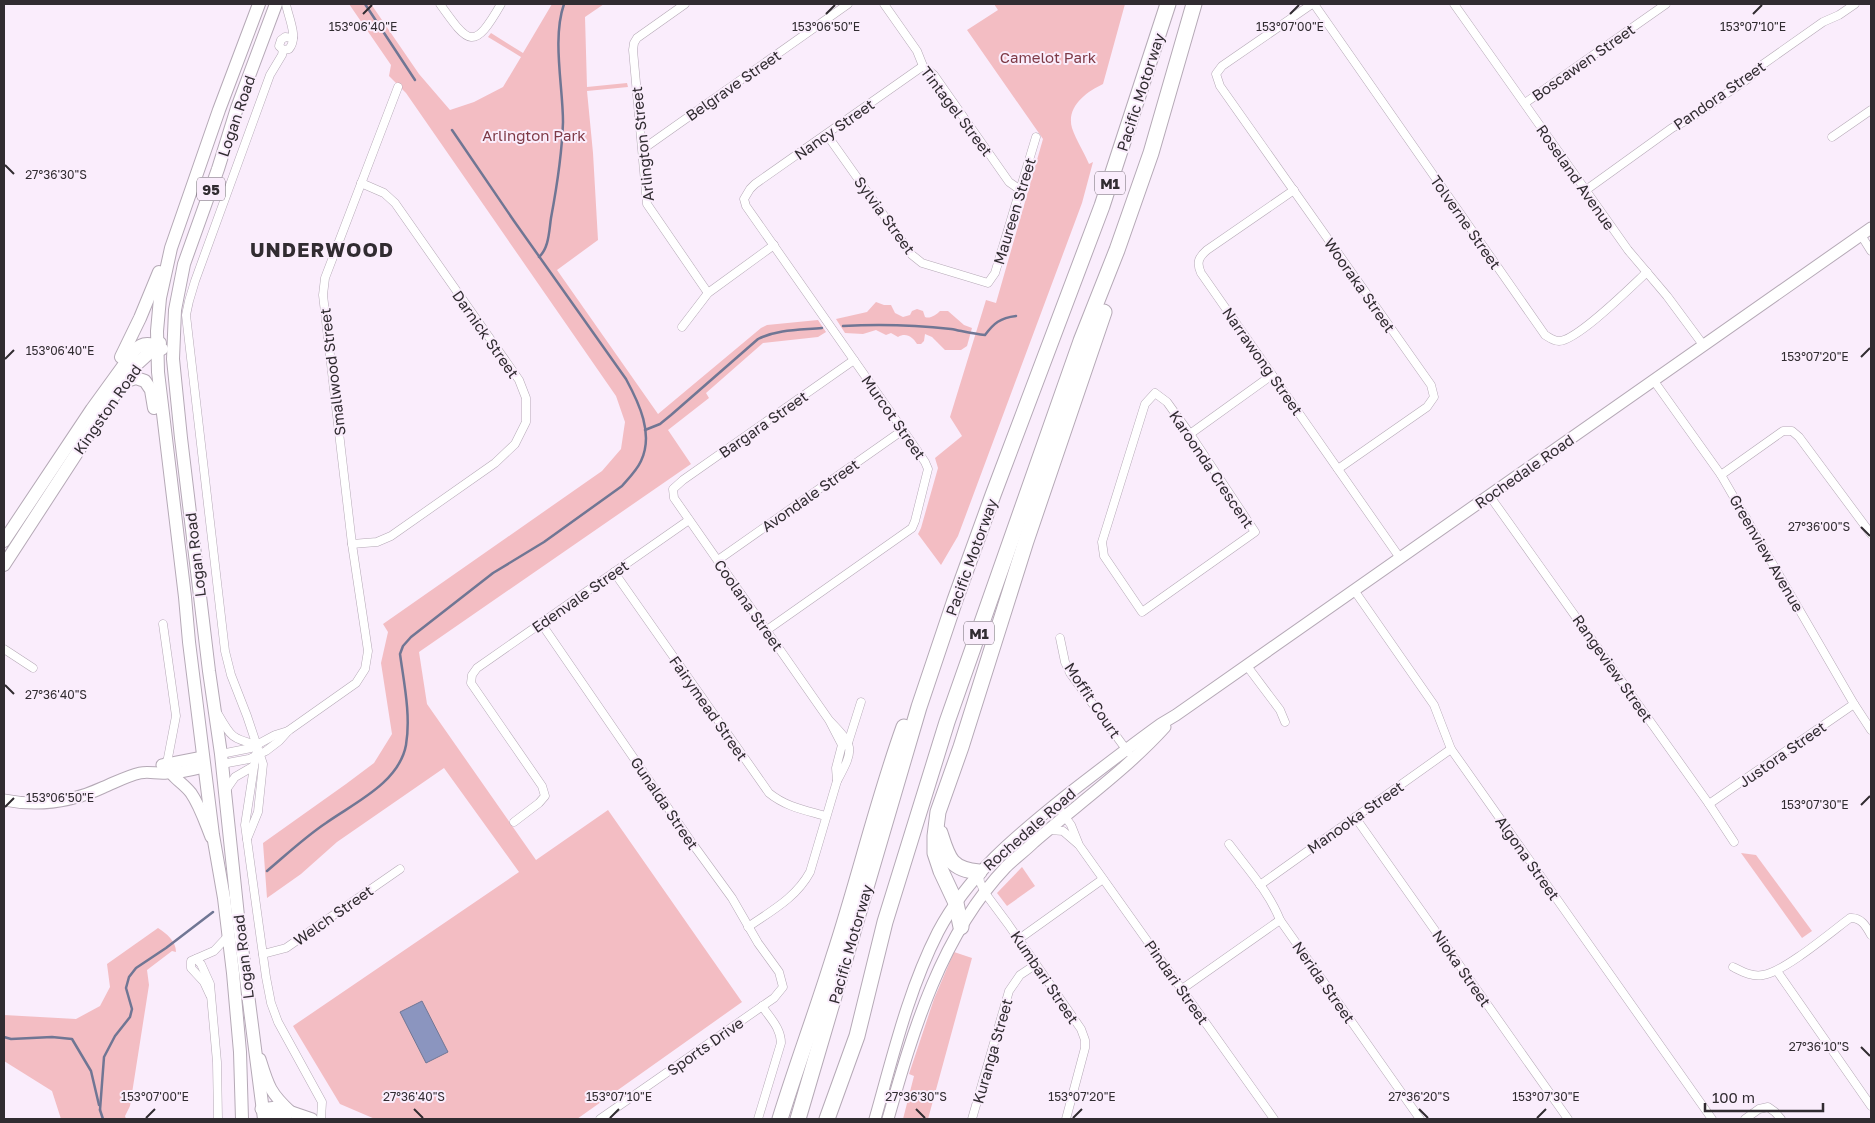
<svg xmlns="http://www.w3.org/2000/svg" width="1875" height="1123" font-family="'Golos Text',sans-serif">
	<rect width="100%" height="100%" fill="#faedfc"/>
	<g fill="#f3bdc3">
		<polygon points="349,4 371,4 419,74 450,110 474,102 503,87 521,57 488,37 491,33 523,53 552,4 604,4 585,17 587,87 627,83 628,87 587,91 593,153 598,240 557,270 658,414 761,328 767,325 818,320 826,332 818,337 763,343 706,393 709,398 668,430 691,464 419,652 427,704 536,860 608,810 742,1002 577,1119 375,1119 340,1104 293,1026 519,872 444,768 337,842 301,874 267,898 263,843 346,784 374,763 392,734 381,663 388,632 383,624 602,471 621,449 625,422 616,396 406,93 389,76 391,65"/>
		<path d="M 994,4 L 1125,4 L 1103,84 C 1086,92 1066,107 1072,128 C 1076,140 1084,152 1089,164 L 1093,162 L 1082,203 L 958,536 L 941,565 L 918,534 L 921,528 L 938,468 L 935,458 L 962,436 L 950,417 L 986,300 L 996,303 L 1043,139 L 967,30 L 998,10 Z"/>
		<path d="M 876,302 L 884,305 L 891,305 L 895,313 L 903,317 L 910,315 L 912,311 L 917,309 L 923,311 L 925,317 C 930,319 936,315 940,311 L 948,311 L 964,325 L 972,328 L 967,346 L 961,350 L 945,350 L 932,337 L 925,334 L 924,341 L 921,344 L 917,344 C 913,337 906,332 898,337 L 891,333 L 886,335 L 876,330 L 863,334 L 845,333 L 836,319 L 867,312 Z"/>
		<polygon points="1741,853 1756,855 1812,931 1802,938"/>
		<polygon points="1022,867 1035,886 1007,906 997,893"/>
		<path d="M 158,928 C 167,934 176,941 176,952 L 172,951 L 147,970 L 149,985 L 130,1106 L 125,1116 L 126,1119 L 61,1119 L 52,1091 L 4,1061 L 4,1015 L 76,1019 L 100,1006 L 110,987 L 107,964 Z"/>
		<polygon points="954,952 972,958 928,1119 903,1119 914,1076 909,1074 934,999"/>
	</g>
	<polygon fill="#8b95bf" stroke="#707694" points="422,1001 448,1052 426,1063 400,1012"/>
	<g fill="none" stroke-linecap="round" stroke-linejoin="round">
		<g stroke="#707694" stroke-width="2.5">
			<polyline points="365,4 415,80"/>
			<path d="M 539,257 C 549,248 549,231 551,218 C 557,186 562,155 563,122 C 563,86 552,39 564,4"/>
			<path d="M 843,326 C 879,324 915,325 951,329 C 962,331 973,334 985,335 C 994,323 1000,318 1016,316"/>
			<path d="M 645,430 L 660,424 L 671,415 L 758,339 C 778,329 800,330 822,328"/>
			<path d="M 267,871 C 286,855 305,837 326,823 C 354,803 399,783 406,745 C 411,716 404,683 400,654 L 403,646 L 411,637 L 493,573 L 544,542 L 622,486 C 629,478 637,470 641,461 C 654,434 639,403 626,379 L 514,221 L 452,130"/>
			<polyline points="4,1037 11,1039 52,1037 72,1039 91,1071 99,1105"/>
			<polyline points="100,1110 104,1057 115,1036 130,1017 132,1009 126,988 129,977 136,968 166,948 213,912"/>
			<polyline points="100,1110 103,1119"/>
		</g>
		<defs>
			<g id="street">
				<path d="M 440,4 C 469,45 474,51 501,4"/>
				<polyline points="685,4 637,38 634,43 633,50 647,204 708,293"/>
				<polyline points="884,4 917,51 923,66 934,75 1009,182 1019,189"/>
				<polyline points="1312,4 1222,66 1216,74 1220,86 1431,385 1434,397 1427,407 1338,469"/>
				<path d="M 1314,4 L 1545,335 C 1550,338 1553,341 1559,341 C 1577,341 1632,286 1647,272"/>
				<polyline points="1454,4 1628,250 1667,296 1704,346"/>
				<path d="M 283,50 L 289,49 C 299,37 288,17 286,4"/>
				<polyline points="283,50 279,46 281,40 285,37 293,38"/>
				<polyline points="1525,103 1666,4"/>
				<polyline points="827,135 912,255 922,263 988,283 995,273 1036,137"/>
				<polyline points="1832,137 1871,110"/>
				<polyline points="643,149 848,4"/>
				<path d="M 1294,190 L 1207,250 C 1199,257 1196,262 1201,273 L 1400,558"/>
				<polyline points="1586,190 1672,128 1691,118 1749,78 1762,65 1823,22 1839,15 1855,4"/>
				<polyline points="1861,235 1871,251"/>
				<polyline points="682,327 708,293 774,245"/>
				<polyline points="1654,381 1721,475 1854,704 1871,730"/>
				<polygon points="1155,393 1167,402 1190,434 1255,532 1142,612 1104,556 1102,542 1145,404"/>
				<polyline points="1190,434 1272,375"/>
				<polyline points="1721,475 1783,431 1792,431 1799,437 1871,534"/>
				<polyline points="1489,495 1709,804 1734,842"/>
				<polyline points="352,544 377,542 391,536 495,463 515,444 526,422 526,398 519,380 395,203 384,193 361,183"/>
				<polyline points="718,560 903,430"/>
				<path d="M 614,572 L 769,793 C 786,807 805,810 826,816"/>
				<polyline points="1354,590 1434,705 1451,749 1712,1119"/>
				<polyline points="541,623 692,843 732,898 758,943 779,972 783,987 774,998 600,1119"/>
				<polyline points="163,624 176,716 167,763"/>
				<polyline points="767,630 912,528 915,521 928,469 925,462 903,430 746,206 744,199 750,189 755,184 923,66"/>
				<polyline points="1060,638 1065,662 1070,673 1128,752"/>
				<polyline points="4,649 33,668"/>
				<polyline points="1247,666 1280,710 1285,722"/>
				<path d="M 218,714 C 231,737 232,739 258,745"/>
				<path d="M 829,720 C 854,746 855,748 837,781 L 836,768 L 842,745 L 829,720 L 674,498 L 673,489 L 683,480 L 854,360"/>
				<polyline points="848,743 861,702"/>
				<polyline points="221,754 251,748 275,735 288,731"/>
				<polyline points="256,754 245,825 266,977 271,1003 278,1022 322,1102 321,1119"/>
				<polyline points="222,764 249,759 266,751 279,741 288,731 356,683 365,669 368,651 352,544 323,295 325,278 398,87"/>
				<polyline points="226,790 235,777 254,766"/>
				<polyline points="1056,804 1071,825 1079,845 1274,1119"/>
				<polyline points="1709,804 1854,704"/>
				<polyline points="1355,817 1568,1119"/>
				<polyline points="514,822 539,803 545,796 542,786 471,683 472,675 477,668 689,520"/>
				<polyline points="1050,830 1063,831 1078,844"/>
				<polyline points="247,839 258,812 263,764 247,716 231,675 225,651 186,315 189,301 195,281 270,75 282,55 283,50"/>
				<path d="M 1229,844 C 1247,868 1269,892 1280,920 L 1420,1119"/>
				<polyline points="979,874 980,882 985,893 1008,924 1081,1029 1085,1040 1085,1048 1066,1119"/>
				<polyline points="1260,885 1451,749"/>
				<path d="M 748,927 C 771,911 796,898 810,872 L 837,781"/>
				<polyline points="1019,939 1103,879"/>
				<polyline points="263,954 286,948 400,869"/>
				<polyline points="196,959 201,964 210,984 217,1062 218,1119"/>
				<path d="M 1733,967 C 1743,972 1752,977 1763,975 C 1784,972 1830,933 1850,918 C 1861,917 1866,926 1871,935"/>
				<polyline points="1777,971 1871,1106"/>
				<polyline points="1182,989 1280,920"/>
				<polyline points="210,995 204,982 191,968 191,961 214,951 228,936"/>
				<path d="M 758,1119 L 781,1043 C 781,1028 770,1018 762,1006"/>
				<polyline points="972,1119 1009,991 1020,975 1035,965"/>
				<polyline points="1745,1119 1759,1109 1768,1107 1775,1112 1781,1119"/>
			</g>
			<g id="secondary">
				<path d="M 167,763 C 170,778 182,781 191,793 C 200,806 205,822 211,837"/>
				<polyline points="162,765 203,757"/>
				<path d="M 4,800 C 39,807 72,802 104,787 C 116,782 127,776 140,773 C 149,771 157,774 167,773 C 179,773 192,770 204,767"/>
				<path d="M 260,1059 C 268,1085 270,1093 291,1112"/>
				<polyline points="261,1109 277,1107 312,1119"/>
				<polyline points="262,1110 286,1119"/>
				<path d="M 875,1119 C 893,1056 908,991 938,932 C 968,875 1017,835 1067,795 C 1098,771 1129,747 1161,724 L 1176,715 L 1871,228"/>
				<path d="M 888,1119 C 913,1031 941,935 1006,867 C 1015,858 1025,851 1034,842 C 1078,804 1126,770 1165,727"/>
			</g>
			<g id="primary">
				<polyline points="121,357 140,318 159,272"/>
				<polyline points="123,382 136,378 145,381 151,390 154,408"/>
				<path d="M 4,541 L 92,409 L 134,351 C 143,341 151,343 162,349"/>
				<polyline points="4,565 123,382 137,364 160,343"/>
				<polyline points="242,1119 240,1052 233,973 224,898 213,835 189,642 185,597 158,372 157,331 160,298 171,248 219,110 259,4"/>
				<polyline points="264,1119 238,916 221,754 209,671 181,438 173,359 175,310 184,264 218,169 237,108 276,4"/>
			</g>
			<g id="highway">
				<path d="M 940,833 C 948,858 950,869 979,872"/>
				<polyline points="961,927 956,903 941,871 935,853 935,836 938,812 961,747 1026,541 1104,312"/>
				<path d="M 780,1119 C 797,1064 817,1011 834,956 C 859,880 877,802 904,727"/>
				<polyline points="798,1119 919,707 955,600 993,495 1102,206 1168,4"/>
				<polyline points="827,1119 857,1036 885,922 947,722 1081,341 1117,250 1151,153 1194,4"/>
			</g>
		</defs>
		<use href="#street" stroke="#b5a9b6" stroke-width="9"/>
		<use href="#secondary" stroke="#b5a9b6" stroke-width="13"/>
		<use href="#primary" stroke="#b5a9b6" stroke-width="14"/>
		<use href="#highway" stroke="#b5a9b6" stroke-width="17"/>
		<use href="#street" stroke="#fff" stroke-width="8"/>
		<use href="#secondary" stroke="#fff" stroke-width="11"/>
		<use href="#primary" stroke="#fff" stroke-width="12"/>
		<use href="#highway" stroke="#fff" stroke-width="15"/>
	</g>
	<path fill="none" stroke="#312c31" stroke-width="2" d="M 363,14 L 372,5M 826,14 L 835,5M 1290,14 L 1299,5M 1753,14 L 1762,5M 5,165 L 14,174M 1861,357 L 1870,348M 5,359 L 14,350M 1861,527 L 1870,536M 5,685 L 14,694M 1861,805 L 1870,796M 5,807 L 14,798M 1861,1047 L 1870,1056M 414,1109 L 423,1118M 916,1109 L 925,1118M 1419,1109 L 1428,1118M 146,1118 L 155,1109M 610,1118 L 619,1109M 1073,1118 L 1082,1109M 1537,1118 L 1546,1109"/>
	<g text-anchor="middle" dominant-baseline="central" stroke-width="4" stroke-linejoin="round" paint-order="stroke">
		<g fill="#faedfc" stroke="#6d666e" stroke-width="1">
			<rect x="1095" y="171.5" width="30" height="23" rx="4"/>
			<rect x="197" y="177.5" width="28" height="23" rx="4"/>
			<rect x="964" y="621.5" width="30" height="23" rx="4"/>
		</g>
		<g font-size="14" font-weight="bold" fill="#312c31">
			<text x="1110" y="183">M1</text>
			<text x="211" y="189">95</text>
			<text x="979" y="633">M1</text>
		</g>
		<g font-size="15" fill="#7e3a46" stroke="#faedfc">
			<text x="1048" y="57">Camelot Park</text>
			<text x="534" y="135">Arlington Park</text>
		</g>
		<g font-size="15" fill="#312c31" stroke="#faedfc">
			<text transform="translate(1583 62) rotate(-35)">Boscawen Street</text>
			<text transform="translate(733 85) rotate(-35)">Belgrave Street</text>
			<text transform="translate(1140 92) rotate(-72)">Pacific Motorway</text>
			<text transform="translate(1719 95) rotate(-35)">Pandora Street</text>
			<text transform="translate(957 111) rotate(53)">Tintagel Street</text>
			<text transform="translate(236 116) rotate(-71)">Logan Road</text>
			<text transform="translate(834 129) rotate(-35)">Nancy Street</text>
			<text transform="translate(642 144) rotate(-96)">Arlington Street</text>
			<text transform="translate(1576 177) rotate(55)">Roseland Avenue</text>
			<text transform="translate(1014 211) rotate(-73)">Maureen Street</text>
			<text transform="translate(885 215) rotate(54)">Sylvia Street</text>
			<text transform="translate(1466 222) rotate(55)">Tolverne Street</text>
			<text transform="translate(1360 285) rotate(55)">Wooraka Street</text>
			<text transform="translate(486 334) rotate(55)">Darnick Street</text>
			<text transform="translate(1263 361) rotate(55)">Narrawong Street</text>
			<text transform="translate(332 372) rotate(-97)">Smallwood Street</text>
			<text transform="translate(107 409) rotate(-55)">Kingston Road</text>
			<text transform="translate(894 417) rotate(55)">Murcot Street</text>
			<text transform="translate(763 424) rotate(-35)">Bargara Street</text>
			<text transform="translate(1212 469) rotate(56)">Karoonda Crescent</text>
			<text transform="translate(1524 471) rotate(-35)">Rochedale Road</text>
			<text transform="translate(810 495) rotate(-35)">Avondale Street</text>
			<text transform="translate(1767 553) rotate(60)">Greenview Avenue</text>
			<text transform="translate(195 555) rotate(-97)">Logan Road</text>
			<text transform="translate(971 557) rotate(-70)">Pacific Motorway</text>
			<text transform="translate(580 596) rotate(-35)">Edenvale Street</text>
			<text transform="translate(749 605) rotate(55)">Coolana Street</text>
			<text transform="translate(1613 668) rotate(55)">Rangeview Street</text>
			<text transform="translate(1093 700) rotate(56)">Moffit Court</text>
			<text transform="translate(709 708) rotate(55)">Fairymead Street</text>
			<text transform="translate(1782 754) rotate(-35)">Justora Street</text>
			<text transform="translate(665 803) rotate(56)">Gunalda Street</text>
			<text transform="translate(1355 817) rotate(-35)">Manooka Street</text>
			<text transform="translate(1029 829) rotate(-41)">Rochedale Road</text>
			<text transform="translate(1528 858) rotate(55)">Algona Street</text>
			<text transform="translate(333 915) rotate(-35)">Welch Street</text>
			<text transform="translate(850 944) rotate(-74)">Pacific Motorway</text>
			<text transform="translate(243 957) rotate(-97)">Logan Road</text>
			<text transform="translate(1462 968) rotate(55)">Nioka Street</text>
			<text transform="translate(1045 977) rotate(56)">Kumbari Street</text>
			<text transform="translate(1177 982) rotate(55)">Pindari Street</text>
			<text transform="translate(1324 982) rotate(55)">Nerida Street</text>
			<text transform="translate(705 1046) rotate(-35)">Sports Drive</text>
			<text transform="translate(992 1051) rotate(-74)">Kuranga Street</text>
		</g>
		<g font-size="20" font-weight="bold" letter-spacing="1" fill="#312c31" stroke="#faedfc">
			<text x="322" y="249">UNDERWOOD</text>
		</g>
	</g>
	<g font-size="12" text-anchor="middle" fill="#312c31" stroke="#faedfc" stroke-width="4" stroke-linejoin="round" paint-order="stroke">
		<text x="363" y="31">153°06'40"E</text>
		<text x="826" y="31">153°06'50"E</text>
		<text x="1290" y="31">153°07'00"E</text>
		<text x="1753" y="31">153°07'10"E</text>
		<text x="56" y="179">27°36'30"S</text>
		<text x="60" y="355">153°06'40"E</text>
		<text x="1815" y="361">153°07'20"E</text>
		<text x="1819" y="531">27°36'00"S</text>
		<text x="56" y="699">27°36'40"S</text>
		<text x="60" y="802">153°06'50"E</text>
		<text x="1815" y="809">153°07'30"E</text>
		<text x="1819" y="1051">27°36'10"S</text>
		<text x="414" y="1101">27°36'40"S</text>
		<text x="916" y="1101">27°36'30"S</text>
		<text x="1419" y="1101">27°36'20"S</text>
		<text x="155" y="1101">153°07'00"E</text>
		<text x="619" y="1101">153°07'10"E</text>
		<text x="1082" y="1101">153°07'20"E</text>
		<text x="1546" y="1101">153°07'30"E</text>
	</g>
	<rect width="1875" height="1123" fill="none" stroke="#312c31" stroke-width="10"/>
	<path d="M1705 1103v8h118v-8" fill="none" stroke="#312c31" stroke-width="2.5"/>
	<text x="1712" y="1103" font-size="15" fill="#312c31" stroke="#faedfc" stroke-width="4" paint-order="stroke">100 m</text>
</svg>
